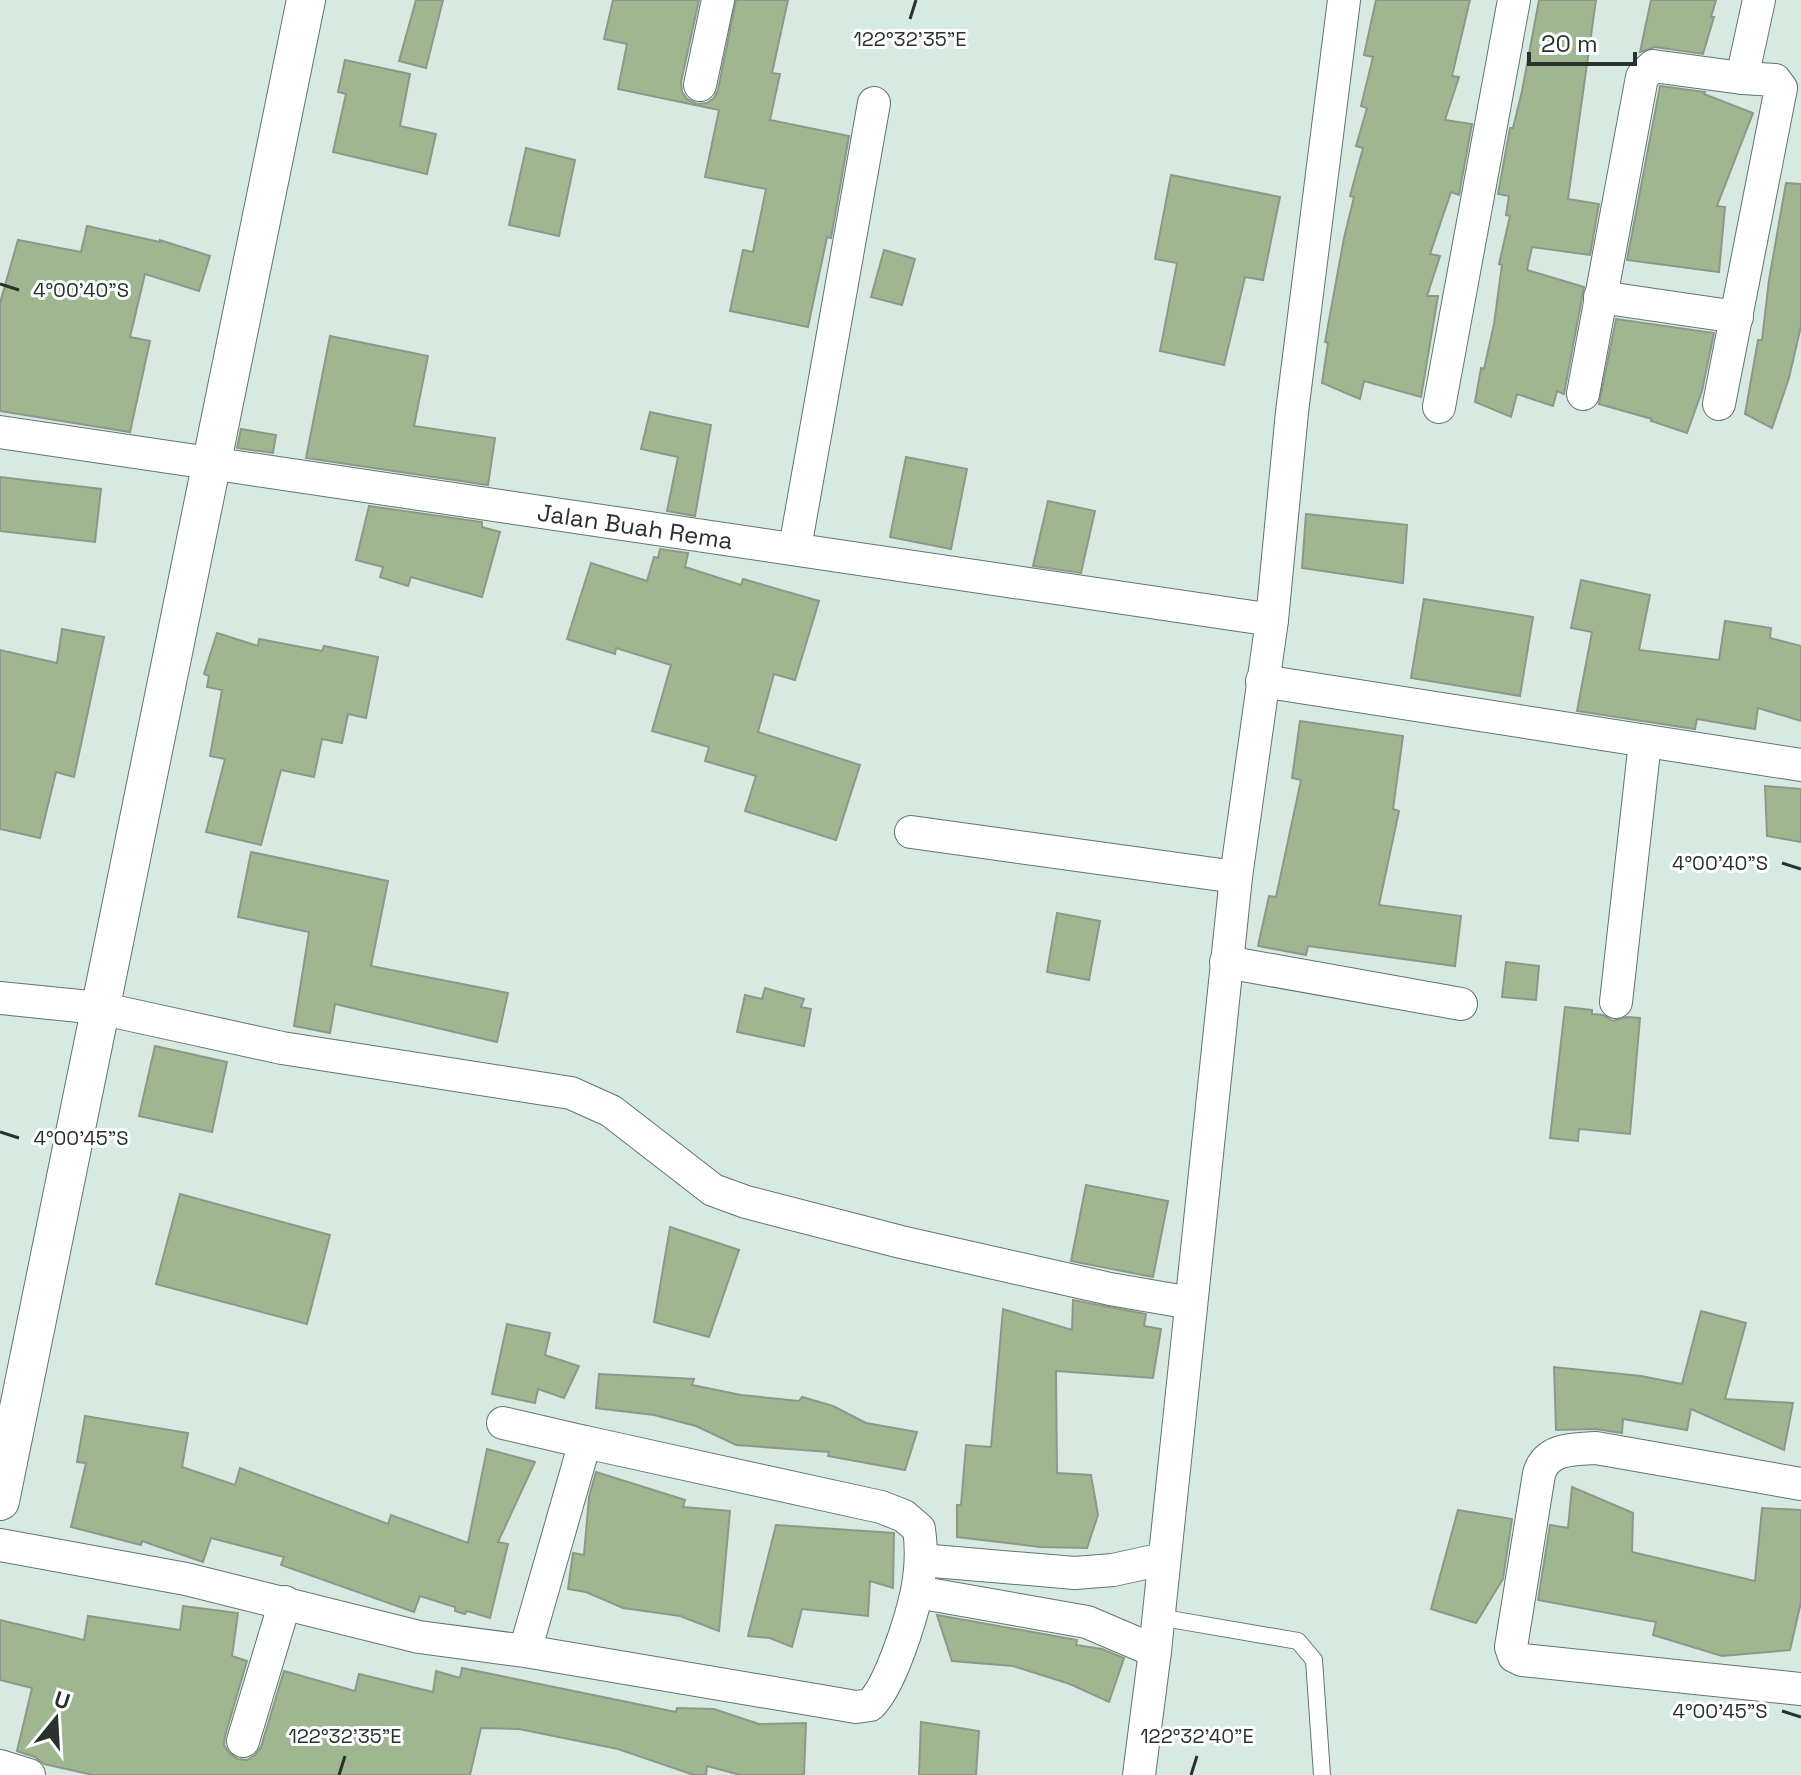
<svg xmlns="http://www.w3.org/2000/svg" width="1801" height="1775" font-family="'Space Grotesk',sans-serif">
	<rect width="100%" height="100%" fill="#d6eae2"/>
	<g fill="#9eb790" stroke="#8e9889" stroke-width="2">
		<polygon points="416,0 443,0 426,68 399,61"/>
		<polygon points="613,0 699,0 681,82 682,92 687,99 697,104 707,103 714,98 718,90 736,0 788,0 772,73 780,74 770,120 849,136 831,238 827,237 808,327 730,311 743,250 753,252 766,189 705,177 719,110 618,89 627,44 604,39"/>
		<polygon points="1376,0 1470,0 1452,76 1459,77 1445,120 1472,124 1459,195 1451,192 1430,254 1440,256 1427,296 1438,296 1421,397 1364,381 1360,399 1322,383 1328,343 1325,342 1344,238 1354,197 1350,196 1363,148 1356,146 1367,108 1361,106 1373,57 1364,55"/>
		<polygon points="1539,0 1596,0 1568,199 1599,204 1590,255 1532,247 1527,270 1584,287 1564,394 1557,391 1553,406 1517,394 1511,417 1475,402 1481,368 1484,369 1494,324 1502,265 1499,264 1510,216 1506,215 1509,196 1498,194 1510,128 1513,128 1522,91"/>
		<polygon points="1651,0 1716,0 1711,17 1714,17 1703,54 1655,47 1640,52"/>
		<polygon points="345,60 410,74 400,126 436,134 427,174 333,152 346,94 338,92"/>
		<polygon points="1660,86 1705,92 1704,94 1753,113 1717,206 1725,207 1719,272 1627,260"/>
		<polygon points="526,148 575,160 559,236 509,225"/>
		<polygon points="1171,175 1280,197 1263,280 1245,277 1224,365 1160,351 1177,263 1155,259"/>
		<polygon points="1786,183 1801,184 1801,326 1789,378 1772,428 1745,414 1758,340 1762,340 1769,280"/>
		<polygon points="87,226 160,242 160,240 210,256 199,291 145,274 130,337 150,341 130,432 0,411 0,303 18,240 81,252"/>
		<polygon points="884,250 915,259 902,305 871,297"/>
		<polygon points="1616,319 1714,333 1702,391 1687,433 1651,421 1652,419 1599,404"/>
		<polygon points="330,336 428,356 414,426 495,438 488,485 306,458"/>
		<polygon points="650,412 711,425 695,516 667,511 678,457 641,449"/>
		<polygon points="241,429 276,435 273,453 237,448"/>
		<polygon points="906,457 967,469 951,549 890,537"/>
		<polygon points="0,477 101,489 95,542 0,531"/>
		<polygon points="1048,501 1095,511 1081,573 1033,566"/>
		<polygon points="369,506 482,522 482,527 500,532 482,597 411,577 408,586 380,577 383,567 356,560"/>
		<polygon points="1306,514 1407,525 1403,583 1302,568"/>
		<polygon points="660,549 688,553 685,567 741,585 743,579 819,601 795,680 774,674 758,732 860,765 836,840 745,811 756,776 705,761 709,747 652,731 671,665 616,648 615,654 567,639 591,563 647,581 654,557 658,558"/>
		<polygon points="1581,580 1650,595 1639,650 1719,660 1725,621 1771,628 1770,638 1801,646 1801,721 1758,708 1755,729 1697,719 1695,729 1577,711 1592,632 1571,628"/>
		<polygon points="1424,599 1533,617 1520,696 1411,678"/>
		<polygon points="62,629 104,637 74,777 56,772 40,838 0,829 0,650 57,663"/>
		<polygon points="217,633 258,646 259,639 322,651 324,646 378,657 366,718 348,714 342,743 322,739 314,777 281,770 261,845 206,832 225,759 210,756 222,690 207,687 209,676 204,674"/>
		<polygon points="1300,721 1403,736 1393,809 1399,811 1379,905 1461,916 1455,966 1308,946 1306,955 1258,946 1269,896 1276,897 1301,780 1292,778"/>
		<polygon points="1765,786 1801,789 1801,842 1767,836"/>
		<polygon points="251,852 388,881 371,966 508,993 497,1042 335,1004 330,1033 294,1026 309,932 238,917"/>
		<polygon points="1057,913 1100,921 1089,980 1047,972"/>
		<polygon points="1506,962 1539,966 1536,1000 1502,997"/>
		<polygon points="765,988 804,999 801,1007 811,1009 804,1046 737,1032 745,995 762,999"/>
		<polygon points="1565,1007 1592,1010 1592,1014 1603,1015 1613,1021 1627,1017 1640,1018 1630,1134 1579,1129 1578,1141 1550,1138"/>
		<polygon points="155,1046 227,1062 212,1132 139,1116"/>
		<polygon points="1086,1185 1168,1201 1153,1277 1071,1261"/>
		<polygon points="180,1194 330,1235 307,1324 156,1284"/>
		<polygon points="670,1227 739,1250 709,1337 654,1322"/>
		<polygon points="1073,1300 1146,1314 1144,1326 1161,1329 1153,1378 1056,1371 1057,1473 1091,1475 1098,1515 1087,1548 1040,1547 957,1537 957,1505 961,1505 966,1445 991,1447 1003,1309 1072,1330"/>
		<polygon points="1701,1311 1746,1323 1725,1399 1793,1403 1784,1450 1691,1409 1687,1430 1623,1419 1622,1433 1596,1429 1556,1430 1554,1367 1641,1376 1682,1384"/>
		<polygon points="507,1324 550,1333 545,1355 579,1366 564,1398 538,1389 535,1403 492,1394"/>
		<polygon points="599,1374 694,1379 692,1385 741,1395 799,1401 802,1397 833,1406 866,1423 917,1432 905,1470 828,1456 829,1452 736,1445 696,1426 654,1415 596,1408"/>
		<polygon points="85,1416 188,1433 182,1467 235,1485 240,1468 388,1524 391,1515 468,1543 487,1449 535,1462 498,1542 508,1544 490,1618 467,1611 465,1614 455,1611 455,1607 420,1596 414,1612 281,1565 284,1557 211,1538 203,1562 142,1541 141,1545 71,1527 86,1463 77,1462"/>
		<polygon points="596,1472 685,1500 683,1507 730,1511 719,1631 680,1616 623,1608 586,1592 568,1589 573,1553 584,1555 589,1497"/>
		<polygon points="1572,1487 1633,1513 1632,1552 1755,1581 1762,1508 1801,1510 1801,1602 1790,1650 1722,1656 1653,1635 1656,1622 1538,1600 1550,1525 1568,1528"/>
		<polygon points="1458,1510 1512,1519 1503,1579 1476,1623 1431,1609"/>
		<polygon points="776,1525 894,1533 893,1588 870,1581 868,1616 802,1609 792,1647 770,1638 748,1636"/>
		<polygon points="183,1606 238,1613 232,1656 247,1661 225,1736 224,1745 229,1753 238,1759 247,1760 255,1755 261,1747 284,1671 355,1691 359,1674 433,1692 436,1671 460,1678 462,1668 676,1712 677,1708 714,1709 759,1724 806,1723 804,1775 740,1775 707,1766 706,1775 694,1775 618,1749 519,1729 481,1728 470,1775 93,1775 44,1764 35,1757 17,1751 32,1688 0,1680 0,1620 84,1640 88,1616 180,1630"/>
		<polygon points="937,1615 1077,1640 1076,1645 1102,1649 1124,1658 1109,1702 1070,1684 1013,1666 952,1661"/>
		<polygon points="921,1722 979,1731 976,1775 919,1775"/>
	</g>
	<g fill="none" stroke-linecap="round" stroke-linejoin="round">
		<defs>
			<polyline id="service" points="1158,1617 1298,1641 1314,1660 1322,1775"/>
			<g id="minor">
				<polyline points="700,85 718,0"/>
				<polyline points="1600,297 1737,317"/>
				<polyline points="1583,394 1642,77 1653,66 1742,78"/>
				<polyline points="1719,404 1781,88 1775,80 1742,78 1759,0"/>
				<polyline points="1439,407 1514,0"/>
				<path id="s1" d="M 0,432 L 1272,620"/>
				<polyline points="795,548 874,103"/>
				<polyline points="1262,681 1801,765"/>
				<polyline points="911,832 1236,877"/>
				<polyline points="1226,962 1461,1004"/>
				<polyline points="0,998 99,1008 282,1048 571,1093 611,1111 713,1190 746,1202 901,1242 1110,1289 1191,1303"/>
				<polyline points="1616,1002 1645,742"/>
				<polyline points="503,1423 585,1442"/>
				<path d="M 1801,1484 L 1596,1448 C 1574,1449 1546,1448 1539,1474 L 1511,1647 L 1514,1656 L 1522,1660 L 1801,1689"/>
				<path d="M 0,1545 L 186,1579 L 419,1637 L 525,1651 L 856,1707 L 870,1705 C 890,1687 911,1619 917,1591 C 921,1570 922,1549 919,1529 L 904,1516 L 881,1507 L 585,1442 L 525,1651"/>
				<polyline points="921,1560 1075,1573 1113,1570 1163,1559"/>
				<polyline points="917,1592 1087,1622 1155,1651"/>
				<polyline points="243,1741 285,1602"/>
				<polyline points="0,1766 29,1775"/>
				<polyline points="1139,1775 1155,1651 1236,877 1272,620 1292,412 1344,0"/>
			</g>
			<polyline id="tertiary" points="0,1501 306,0"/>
		</defs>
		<use href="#service" stroke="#62746d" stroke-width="18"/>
		<use href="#minor" stroke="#62746d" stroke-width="34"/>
		<use href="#tertiary" stroke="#62746d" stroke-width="40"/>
		<use href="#service" stroke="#fff" stroke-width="16"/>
		<use href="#minor" stroke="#fff" stroke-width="32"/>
		<use href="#tertiary" stroke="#fff" stroke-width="38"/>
	</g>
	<path fill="none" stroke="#29302d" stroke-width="3" d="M 910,19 L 916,0M 0,284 L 19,290M 1782,863 L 1801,869M 0,1132 L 19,1138M 1782,1711 L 1801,1717M 339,1775 L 345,1756M 1191,1775 L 1197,1756"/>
	<g text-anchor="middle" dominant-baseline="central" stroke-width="6" stroke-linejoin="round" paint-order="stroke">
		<g font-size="24" fill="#29302d" stroke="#fff">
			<text stroke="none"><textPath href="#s1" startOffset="642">Jalan Buah Rema</textPath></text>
		</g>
	</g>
	<g font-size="20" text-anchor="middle" fill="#29302d" stroke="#fff" stroke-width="6" stroke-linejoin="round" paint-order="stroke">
		<text x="910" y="46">122°32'35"E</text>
		<text x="81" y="297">4°00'40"S</text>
		<text x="1720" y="870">4°00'40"S</text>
		<text x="81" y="1145">4°00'45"S</text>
		<text x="1720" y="1718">4°00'45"S</text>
		<text x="345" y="1743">122°32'35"E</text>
		<text x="1197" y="1743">122°32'40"E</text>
	</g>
	<g transform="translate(56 1719) rotate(18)" stroke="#ffffff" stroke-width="6" paint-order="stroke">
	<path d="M0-6L14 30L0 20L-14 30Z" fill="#29302d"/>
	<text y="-12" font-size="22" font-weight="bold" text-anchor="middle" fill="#29302d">U</text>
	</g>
	<path d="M1529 52v12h106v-12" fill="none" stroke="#29302d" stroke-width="4"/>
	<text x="1541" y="52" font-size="24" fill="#29302d" stroke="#ffffff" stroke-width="6" paint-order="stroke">20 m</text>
</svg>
